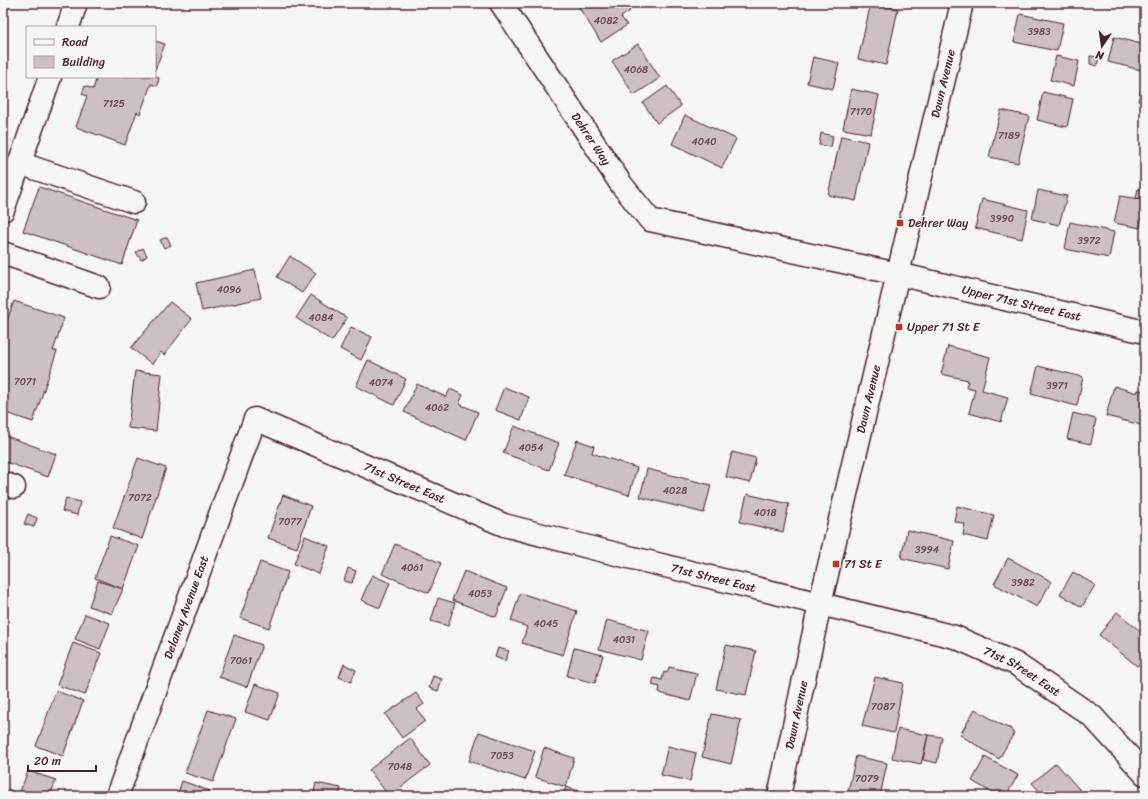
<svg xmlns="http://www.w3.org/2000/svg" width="1148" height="799" font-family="Sriracha,sans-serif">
	<rect width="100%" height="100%" fill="#f6f6f2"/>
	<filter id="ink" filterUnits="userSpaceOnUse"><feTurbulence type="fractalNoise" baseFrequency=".025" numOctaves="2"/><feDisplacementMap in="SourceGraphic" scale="8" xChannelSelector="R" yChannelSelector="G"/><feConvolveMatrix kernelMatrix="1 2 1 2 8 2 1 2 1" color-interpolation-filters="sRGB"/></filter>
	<g filter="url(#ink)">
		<g fill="#ccc1c0" stroke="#4a1f2b">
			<polygon points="576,3 611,3 613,6 618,3 625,3 630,11 621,17 627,25 601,42"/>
			<polygon points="871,3 898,9 886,65 858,59"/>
			<polygon points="1020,14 1063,23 1057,51 1014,42"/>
			<polygon points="1114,37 1145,45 1145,54 1141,70 1108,62"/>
			<polygon points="155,41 165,44 155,70"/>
			<polygon points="638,44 660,78 634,95 612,61"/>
			<polygon points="1056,56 1079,61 1074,86 1050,80"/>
			<polygon points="1090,56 1099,57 1097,66 1090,64"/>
			<polygon points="813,57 839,63 833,89 807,83"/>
			<polygon points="155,76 159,78 157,86 151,84 140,114 137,112 125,145 76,127 87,96 82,94 85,86 93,89 97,77"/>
			<polygon points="1144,78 1145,78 1145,103 1138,101"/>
			<polygon points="667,86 681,106 657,123 643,103"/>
			<polygon points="851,89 879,95 871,134 843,129"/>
			<polygon points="1043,92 1073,99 1067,127 1037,120"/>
			<polygon points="1001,110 1029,116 1018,163 989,157"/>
			<polygon points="685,115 736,139 722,168 672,144"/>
			<polygon points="821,133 833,136 831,147 819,145"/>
			<polygon points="841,136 868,142 856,201 828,195"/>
			<polygon points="39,187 137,220 122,265 23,231"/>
			<polygon points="1138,189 1145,191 1145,200 1136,198"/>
			<polygon points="1038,190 1067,196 1059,225 1032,219"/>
			<polygon points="1120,196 1145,200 1140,228 1114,223"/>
			<polygon points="982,199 1028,210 1022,239 975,228"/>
			<polygon points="1070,222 1114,232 1109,258 1065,249"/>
			<polygon points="167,237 171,245 164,248 160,240"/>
			<polygon points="143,248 147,256 141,260 136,252"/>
			<polygon points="1145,251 1145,269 1141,268"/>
			<polygon points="290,256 316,273 302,293 277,277"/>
			<polygon points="255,270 261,298 202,311 196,283"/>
			<polygon points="311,295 347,318 332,341 296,318"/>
			<polygon points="14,301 64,318 53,351 57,351 33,422 3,412 3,348 5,343 3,343 3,332"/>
			<polygon points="170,302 192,319 164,355 161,352 152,364 131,348"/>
			<polygon points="351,327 372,337 361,360 340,349"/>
			<polygon points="948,346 990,357 982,390 1008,397 1001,422 969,413 975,389 966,387 968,380 941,374"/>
			<polygon points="368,360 406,379 394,405 356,386"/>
			<polygon points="1038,366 1083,377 1077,406 1031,394"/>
			<polygon points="135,371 162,374 156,431 128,428"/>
			<polygon points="417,384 446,397 450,389 463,395 459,404 478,412 466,440 404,412"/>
			<polygon points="1114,386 1137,393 1138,390 1145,391 1145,426 1106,416"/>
			<polygon points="504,387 529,397 521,420 495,410"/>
			<polygon points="1073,413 1096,419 1091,444 1067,439"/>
			<polygon points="514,426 559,443 549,470 503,453"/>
			<polygon points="3,435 56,454 48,477 3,461"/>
			<polygon points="577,440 594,446 592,453 637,468 629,495 564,475"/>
			<polygon points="732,452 756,458 750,483 726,477"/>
			<polygon points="138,458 166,468 142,539 113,528"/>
			<polygon points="647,469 711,485 704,513 640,497"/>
			<polygon points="747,494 789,504 783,532 740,522"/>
			<polygon points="283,495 311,506 297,548 268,538"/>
			<polygon points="66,498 80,502 77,515 62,511"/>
			<polygon points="957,506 994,515 988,541 963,535 965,524 954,521"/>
			<polygon points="28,514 37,518 34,527 24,524"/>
			<polygon points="907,530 954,541 948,569 901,558"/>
			<polygon points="110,536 139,546 123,589 95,578"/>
			<polygon points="305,536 329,546 319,574 294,564"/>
			<polygon points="395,544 441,563 429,593 382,574"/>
			<polygon points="1008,558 1047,579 1051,582 1037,607 994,584"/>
			<polygon points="260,562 288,572 269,628 240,618"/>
			<polygon points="348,568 356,571 352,583 344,581"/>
			<polygon points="464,571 507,588 496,617 452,600"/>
			<polygon points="1073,572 1095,585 1082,607 1060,594"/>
			<polygon points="372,575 390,583 380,608 361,600"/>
			<polygon points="98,581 123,589 112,614 89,606"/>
			<polygon points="520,593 577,611 563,655 522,643 527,627 511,621"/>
			<polygon points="438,598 455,603 448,626 431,621"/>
			<polygon points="1117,612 1145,635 1145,668 1140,664 1137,666 1099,635"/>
			<polygon points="85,614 110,623 100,649 75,639"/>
			<polygon points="607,620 649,631 641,660 599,649"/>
			<polygon points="234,635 262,645 247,687 219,677"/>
			<polygon points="73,643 101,653 85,695 57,685"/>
			<polygon points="726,645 756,651 746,695 716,689"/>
			<polygon points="498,648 509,651 505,661 495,657"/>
			<polygon points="574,648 603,655 595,683 567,676"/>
			<polygon points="344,664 356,670 351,682 339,677"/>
			<polygon points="669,667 697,673 690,701 663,694 659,692 660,687 652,685 654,678 662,680 664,672 667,673"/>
			<polygon points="433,676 442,679 438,691 429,688"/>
			<polygon points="875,677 903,683 894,733 862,726"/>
			<polygon points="255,684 280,693 270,720 245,712"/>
			<polygon points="56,691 83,701 63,756 36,746"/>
			<polygon points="416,693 424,704 417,709 425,721 402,738 385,714"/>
			<polygon points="975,709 1003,726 1012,729 1012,732 1014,733 999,759 960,735"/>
			<polygon points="208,710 236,719 213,782 185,773"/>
			<polygon points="712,714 741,720 731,764 702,757"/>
			<polygon points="898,729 928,735 921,764 892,758"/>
			<polygon points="479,732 535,751 525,780 469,761"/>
			<polygon points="928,735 942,737 937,763 923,760"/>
			<polygon points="410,738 430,765 389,796 369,770"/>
			<polygon points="668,746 696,753 690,781 661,775"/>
			<polygon points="544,748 574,758 566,787 535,777"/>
			<polygon points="856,756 887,763 880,796 847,796"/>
			<polygon points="985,757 1018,775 1006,796 998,796 972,781"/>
			<polygon points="1056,763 1085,796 1044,796 1032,783"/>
			<polygon points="28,771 56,780 50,796 5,796 8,789 19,794"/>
			<polygon points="182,781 210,791 209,796 177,796"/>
			<polygon points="316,783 341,788 339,796 313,796"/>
			<polygon points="566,787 596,796 563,796"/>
		</g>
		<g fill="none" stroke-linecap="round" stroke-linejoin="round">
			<defs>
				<g id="minor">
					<path id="s1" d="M 501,3 L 621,184 L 650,220 L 898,274 L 1145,332"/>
					<polyline points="68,27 76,3"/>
					<polyline points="19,163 134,202"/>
					<polyline points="3,210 50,77"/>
					<polyline points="3,253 99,287"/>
					<polyline points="3,483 14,487"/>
					<path id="s2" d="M 117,796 L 255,419 L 504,525 L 596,549 L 955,637 L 1016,664 L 1092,716 L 1145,774"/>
					<path id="s3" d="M 779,796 L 820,604 L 962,3"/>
				</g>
			</defs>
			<use href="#minor" stroke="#4a1f2b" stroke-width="25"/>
			<use href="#minor" stroke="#f6f6f2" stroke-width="22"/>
		</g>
	</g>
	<g fill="#c8321e" stroke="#f6f6f2" stroke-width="1.5">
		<rect x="896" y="219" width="8" height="8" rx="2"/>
		<rect x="895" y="323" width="8" height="8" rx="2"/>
		<rect x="832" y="560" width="8" height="8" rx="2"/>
	</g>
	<g text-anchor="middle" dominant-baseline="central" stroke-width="3" stroke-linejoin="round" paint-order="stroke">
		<g font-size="10" fill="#6a4850">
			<text x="606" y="21">4082</text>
			<text x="1039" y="32">3983</text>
			<text x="636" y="70">4068</text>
			<text x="114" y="104">7125</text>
			<text x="861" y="112">7170</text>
			<text x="1009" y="136">7189</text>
			<text x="704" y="142">4040</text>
			<text x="1002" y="219">3990</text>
			<text x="1089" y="241">3972</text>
			<text x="229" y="290">4096</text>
			<text x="321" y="318">4084</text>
			<text x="25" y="382">7071</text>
			<text x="381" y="383">4074</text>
			<text x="1057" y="386">3971</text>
			<text x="437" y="408">4062</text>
			<text x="531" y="448">4054</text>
			<text x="675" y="491">4028</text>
			<text x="140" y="498">7072</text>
			<text x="765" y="513">4018</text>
			<text x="290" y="522">7077</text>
			<text x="927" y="550">3994</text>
			<text x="412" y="568">4061</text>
			<text x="1023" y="583">3982</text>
			<text x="480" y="594">4053</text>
			<text x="546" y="624">4045</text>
			<text x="624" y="640">4031</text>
			<text x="241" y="661">7061</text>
			<text x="883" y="707">7087</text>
			<text x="502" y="756">7053</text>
			<text x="400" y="767">7048</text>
			<text x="867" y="779">7079</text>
		</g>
		<g font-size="12" fill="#4a1f2b" stroke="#f6f6f2">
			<text stroke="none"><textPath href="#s3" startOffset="731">Dawn Avenue</textPath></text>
			<text stroke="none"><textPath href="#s1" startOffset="163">Dehrer Way</textPath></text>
			<text stroke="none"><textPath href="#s1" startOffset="644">Upper 71st Street East</textPath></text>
			<text stroke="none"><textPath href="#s3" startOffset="407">Dawn Avenue</textPath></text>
			<text stroke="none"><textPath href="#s2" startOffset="564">71st Street East</textPath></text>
			<text stroke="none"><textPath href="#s2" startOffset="888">71st Street East</textPath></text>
			<text stroke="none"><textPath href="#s2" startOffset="201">Delaney Avenue East</textPath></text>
			<text stroke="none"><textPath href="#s2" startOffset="1212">71st Street East</textPath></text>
			<text stroke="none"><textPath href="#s3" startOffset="83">Dawn Avenue</textPath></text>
		</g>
		<g font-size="12" fill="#4a1f2b" stroke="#f6f6f2" text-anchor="start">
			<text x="908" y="223">Dehrer Way</text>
			<text x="907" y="327">Upper 71 St E</text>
			<text x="844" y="564">71 St E</text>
		</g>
	</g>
	<rect width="1148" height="799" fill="none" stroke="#f6f6f2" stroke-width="16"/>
	<rect x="8" y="8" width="1132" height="783" fill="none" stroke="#4a1f2b" stroke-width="1.5" filter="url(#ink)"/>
	<rect x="26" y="26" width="130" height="52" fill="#f6f6f2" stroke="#b1a0a2"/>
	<rect x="34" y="39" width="20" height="6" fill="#f6f6f2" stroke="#b1a0a2"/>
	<text x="62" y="46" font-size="12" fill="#4a1f2b">Road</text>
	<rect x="34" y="56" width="20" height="12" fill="#ccc1c0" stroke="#b1a0a2"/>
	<text x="62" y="66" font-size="12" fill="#4a1f2b">Building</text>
	<g transform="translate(1102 46) rotate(193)" stroke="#f6f6f2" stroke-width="3" paint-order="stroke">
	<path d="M0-3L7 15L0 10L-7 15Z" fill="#4a1f2b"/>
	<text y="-6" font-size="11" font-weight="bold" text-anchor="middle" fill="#4a1f2b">N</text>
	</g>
	<path d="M28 765v6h68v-6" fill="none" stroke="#4a1f2b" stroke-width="2"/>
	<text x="34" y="765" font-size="12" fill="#4a1f2b" stroke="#f6f6f2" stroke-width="3" paint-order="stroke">20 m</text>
</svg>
